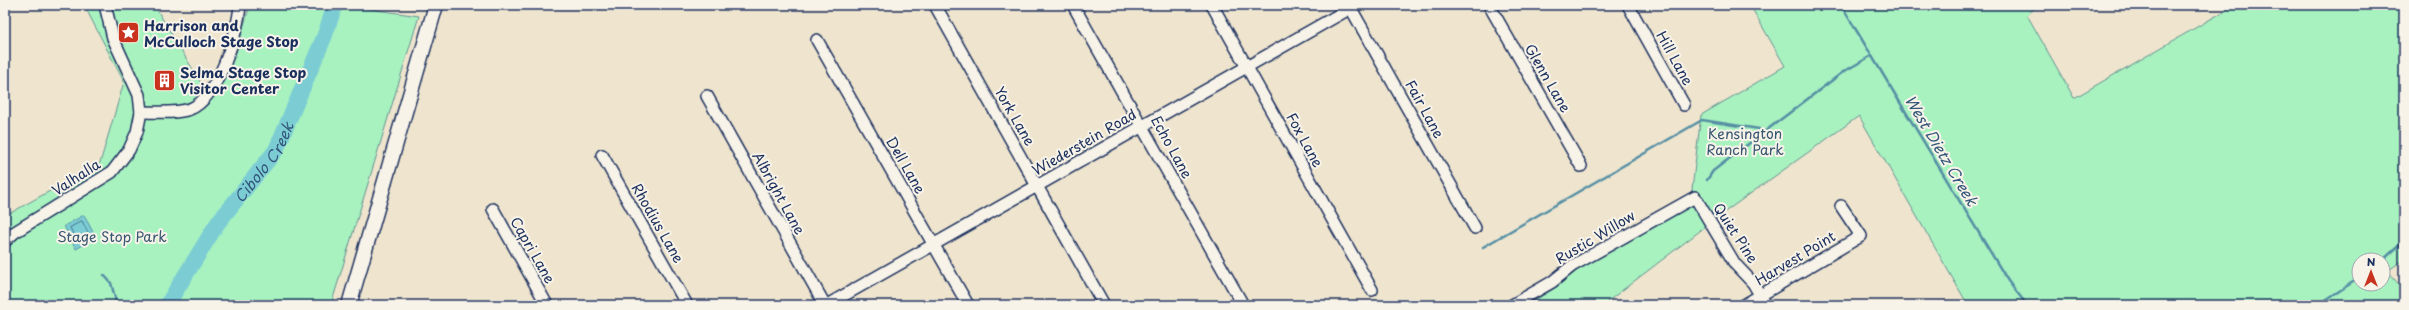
<svg xmlns="http://www.w3.org/2000/svg" width="2409" height="310" font-family="'Playpen Sans',sans-serif">
	<rect width="100%" height="100%" fill="#efe5ce"/>
	<filter id="ink" filterUnits="userSpaceOnUse"><feTurbulence type="fractalNoise" baseFrequency=".025" numOctaves="2"/><feDisplacementMap in="SourceGraphic" scale="8" xChannelSelector="R" yChannelSelector="G"/><feConvolveMatrix kernelMatrix="1 2 1 2 8 2 1 2 1" color-interpolation-filters="sRGB"/></filter>
	<g filter="url(#ink)">
		<g fill="#a8f2c0" stroke="#62908f" fill-rule="evenodd">
			<polygon points="84,5 154,5 204,88 234,58 250,5 341,5 419,16 331,305 5,305 5,216 100,163 124,82"/>
			<path d="M 1750,5 L 2038,5 L 2027,15 L 2074,98 L 2235,5 L 2404,5 L 2404,260 L 2387,271 L 2404,290 L 2404,305 L 1968,305 L 1859,116 L 1726,211 L 1603,305 L 1527,305 L 1555,288 L 1579,269 L 1690,206 L 1701,115 L 1785,66 ZM 2359,260 L 2383,260 L 2383,284 L 2359,284 Z"/>
		</g>
		<polygon fill="#7ccdd3" stroke="#558ea4" points="84,215 96,238 76,249 64,226"/>
		<g fill="none" stroke-linecap="round" stroke-linejoin="round">
			<polygon stroke="#426e8d" stroke-width="1" points="82,221 90,236 78,242 70,228"/>
			<g stroke="#558ea4" stroke-width="2.5">
				<polyline points="1841,5 2008,281 2027,305"/>
				<polyline points="1707,180 1713,171 1843,72 1871,56"/>
				<polyline points="1483,247 1702,120 1759,129 1765,132"/>
				<polyline points="2383,260 2404,241"/>
				<polyline points="104,275 111,283 117,305"/>
				<polyline points="1379,305 1382,303"/>
				<polyline points="2318,305 2359,278"/>
			</g>
			<path stroke="#7ccdd3" stroke-width="16" id="s1" d="M 167,305 L 217,224 L 276,150 L 325,35 L 335,5"/>
			<defs>
				<g id="minor">
					<polyline points="935,5 1104,305"/>
					<polyline points="1073,5 1243,305"/>
					<polyline points="1212,5 1372,290"/>
					<polyline points="1349,5 1475,228"/>
					<polyline points="1489,5 1581,166"/>
					<polyline points="1628,5 1684,105"/>
					<polyline points="817,40 968,305"/>
					<polyline points="707,96 825,305"/>
					<path d="M 141,112 C 156,112 175,114 190,109 C 218,98 238,33 240,5"/>
					<polyline points="602,155 687,305"/>
					<polyline points="493,209 547,305"/>
					<polyline points="5,241 15,232 112,172 129,150 137,132 141,112 139,95 113,38 105,5"/>
					<polyline points="827,305 1356,5"/>
					<polyline points="1512,305 1552,282 1572,266 1695,197 1735,264 1753,283 1766,305"/>
					<polyline points="1744,305 1861,236 1841,206"/>
				</g>
				<polyline id="major" points="349,305 436,5"/>
			</defs>
			<use href="#minor" stroke="#1b2f5e" stroke-width="14"/>
			<use href="#major" stroke="#1b2f5e" stroke-width="17"/>
			<use href="#minor" stroke="#f7f3e8" stroke-width="11"/>
			<use href="#major" stroke="#f7f3e8" stroke-width="14"/>
		</g>
	</g>
	<defs>
		<symbol id="sight-square" viewBox="-11 -11 22 22"><rect x="-9" y="-9" width="18" height="18" rx="4" fill="#c8321e" stroke="#f7f3e8"/><path d="M0-6L1.8-2.2L6-1.7L2.9 1.2L3.7 5.4L0 3.3L-3.7 5.4L-2.9 1.2L-6-1.7L-1.8-2.2Z" fill="#fff"/></symbol>
		<symbol id="building-square" viewBox="-11 -11 22 22"><rect x="-9" y="-9" width="18" height="18" rx="4" fill="#c8321e" stroke="#f7f3e8"/><path d="M-4-6H4V6H1V3H-1V6H-4ZM-2.5-4.3h1.7v1.8h-1.7ZM.8-4.3h1.7v1.8H.8ZM-2.5-1h1.7V.8h-1.7ZM.8-1h1.7V.8H.8Z" fill="#fff"/></symbol>
	</defs>
	<g fill-rule="evenodd">
		<use href="#sight-square" x="116" y="20" width="25" height="25"/>
		<use href="#building-square" x="152" y="68" width="25" height="25"/>
	</g>
	<g text-anchor="middle" dominant-baseline="central" stroke-width="4" stroke-linejoin="round" paint-order="stroke">
		<g font-size="14" font-weight="bold" fill="#1b2f5e" stroke="#f7f3e8" text-anchor="start">
			<text x="144" y="25">Harrison and<tspan x="144" dy="16">McCulloch Stage Stop</tspan></text>
			<text x="180" y="72">Selma Stage Stop<tspan x="180" dy="16">Visitor Center</tspan></text>
		</g>
		<g font-size="14" fill="#1b2f5e" stroke="#f7f3e8">
			<text transform="translate(1675 58) rotate(61)">Hill Lane</text>
			<text transform="translate(1548 78) rotate(60)">Glenn Lane</text>
			<text transform="translate(1425 109) rotate(61)">Fair Lane</text>
			<text transform="translate(1015 116) rotate(60)">York Lane</text>
			<text transform="translate(1305 140) rotate(61)">Fox Lane</text>
			<text transform="translate(1084 142) rotate(-30)">Wiederstein Road</text>
			<text transform="translate(1172 147) rotate(61)">Echo Lane</text>
			<text transform="translate(906 165) rotate(60)">Dell Lane</text>
			<text transform="translate(76 177) rotate(-33)">Valhalla</text>
			<text transform="translate(779 193) rotate(61)">Albright Lane</text>
			<text transform="translate(658 223) rotate(60)">Rhodius Lane</text>
			<text transform="translate(1736 233) rotate(57)">Quiet Pine</text>
			<text transform="translate(1595 237) rotate(-31)">Rustic Willow</text>
			<text transform="translate(533 250) rotate(60)">Capri Lane</text>
			<text transform="translate(1795 258) rotate(-31)">Harvest Point</text>
		</g>
		<g font-size="14" fill="#375672" stroke="#f7f3e8">
			<text x="1745" y="133">Kensington<tspan x="1745" dy="16">Ranch Park</tspan></text>
			<text x="112" y="236">Stage Stop Park</text>
		</g>
		<g font-size="15" font-style="italic" fill="#33567b" stroke="#f7f3e8">
			<text transform="translate(1942 150) rotate(59)">West Dietz Creek</text>
			<text stroke="none"><textPath href="#s1" startOffset="173">Cibolo Creek</textPath></text>
		</g>
	</g>
	<rect width="2409" height="310" fill="none" stroke="#f7f3e8" stroke-width="20"/>
	<rect x="10" y="10" width="2389" height="290" fill="none" stroke="#1b2f5e" stroke-width="1.5" filter="url(#ink)"/>
	<g transform="translate(2371 272)"><circle r="19" fill="#f7f3e8" stroke="#9fa5b1"/>
	<path d="M0-3L7 15L0 10L-7 15Z" fill="#c8321e"/>
	<text y="-6" font-size="11" font-weight="bold" text-anchor="middle" fill="#1b2f5e">N</text>
	</g>
</svg>
